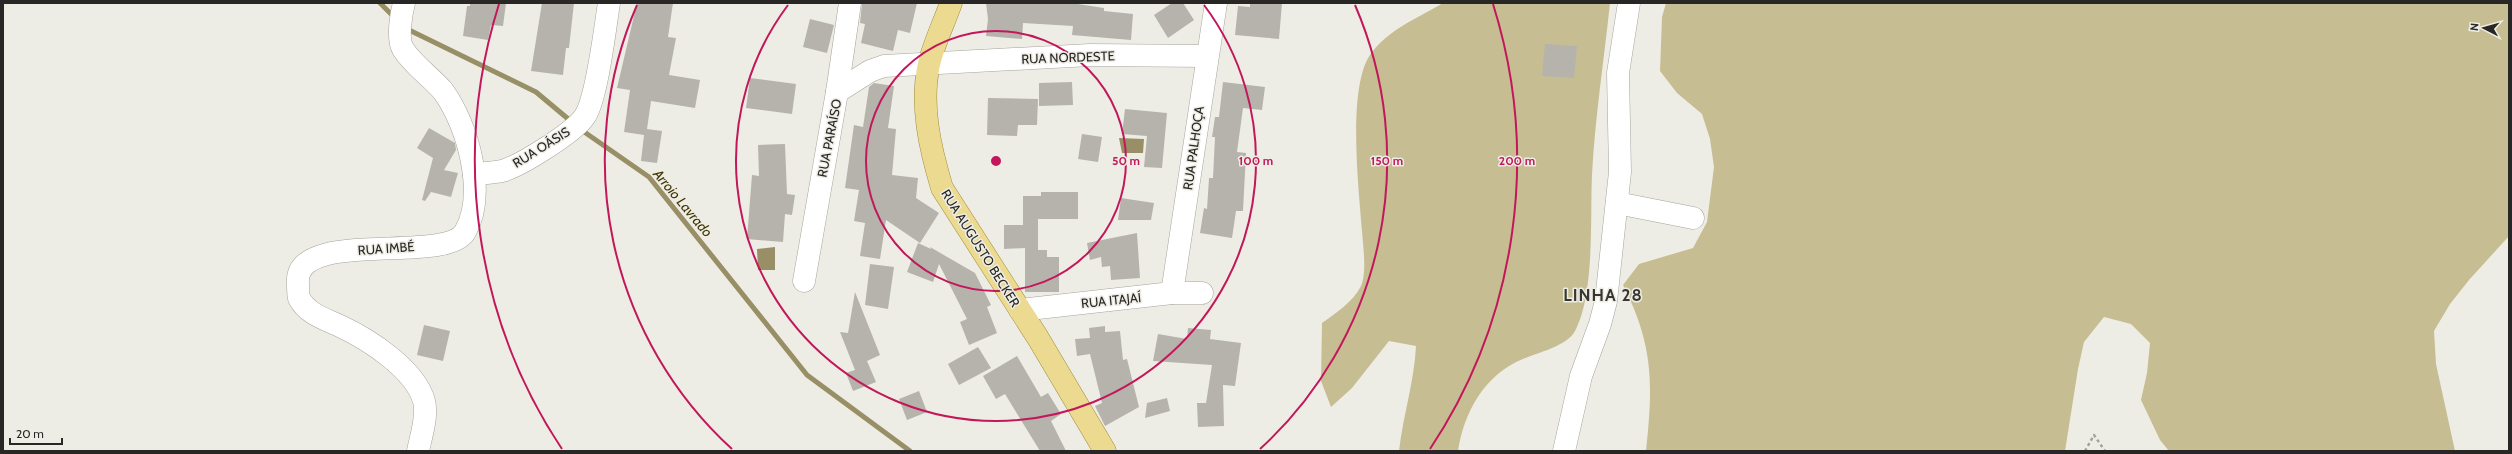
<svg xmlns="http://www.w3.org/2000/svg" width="2512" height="454" font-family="Cabin,sans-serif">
	<rect width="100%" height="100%" fill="#eeede5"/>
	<g fill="#c7bd93">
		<path d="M 1443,3 L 1610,3 C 1604,60 1595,118 1592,175 C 1590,217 1595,294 1575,331 C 1567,346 1537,353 1523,359 C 1485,374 1464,412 1458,451 L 1399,451 C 1403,415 1414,383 1416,346 L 1389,341 L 1352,388 L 1331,407 L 1321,381 L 1322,323 C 1336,313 1353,302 1361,286 C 1367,273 1363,245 1362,231 C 1359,191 1347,89 1370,55 C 1387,30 1418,18 1443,3 Z"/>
		<path d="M 1666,3 L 2509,3 L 2509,236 L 2469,280 L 2450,304 L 2434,331 L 2436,364 L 2455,451 L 2169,451 L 2160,440 L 2141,400 L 2147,373 L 2150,343 L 2131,324 L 2104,317 L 2084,342 L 2078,369 L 2065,451 L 1646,451 C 1653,385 1654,346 1623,285 L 1639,264 L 1693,248 L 1707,222 L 1714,167 L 1710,139 L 1702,114 L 1677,93 L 1660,71 L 1662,17 Z"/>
	</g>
	<g fill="#988f66">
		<polygon points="1119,138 1144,139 1143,153 1122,153"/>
		<polygon points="775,247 775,270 758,270 757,249"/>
	</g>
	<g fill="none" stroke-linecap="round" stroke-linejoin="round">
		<g stroke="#988f66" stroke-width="5">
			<polyline points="380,3 395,18"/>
			<polyline points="405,28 536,92 573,123"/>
			<polyline points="580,129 649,177 807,375 910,451"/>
		</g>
	</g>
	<g fill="#b5b3ac">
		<polygon points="470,3 506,3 503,26 491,25 488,40 463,36 467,6 470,6"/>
		<polygon points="542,3 574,3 569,48 566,48 563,75 531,71"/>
		<polygon points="637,3 673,3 668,37 676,38 669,75 700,80 695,108 651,101 647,129 662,131 657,163 641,161 644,135 624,132 630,90 617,88"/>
		<polygon points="862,3 917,3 910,33 898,30 893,51 861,43 865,24 860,23"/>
		<polygon points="986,3 1071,3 1104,8 1104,11 1133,14 1131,40 1072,35 1073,26 1023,23 1022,39 986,36 988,19"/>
		<polygon points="1172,3 1183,3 1194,20 1168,38 1154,15"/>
		<polygon points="1250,3 1282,3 1279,39 1235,35 1238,6 1250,7"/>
		<polygon points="810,19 834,25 827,53 803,47"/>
		<polygon points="1545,44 1577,46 1574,78 1542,76"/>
		<polygon points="750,78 796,84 792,114 746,108"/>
		<polygon points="1072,82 1073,105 1039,106 1039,83"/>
		<polygon points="1223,82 1265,87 1262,110 1243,108 1237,152 1246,153 1243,211 1236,211 1232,238 1200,233 1204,208 1207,209 1209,178 1213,178 1215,137 1212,137 1215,117 1219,117"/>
		<polygon points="874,83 894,86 888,128 896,129 892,175 918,178 916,198 939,213 920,243 886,220 880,259 860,256 865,223 854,221 859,190 845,188 854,125 863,127 869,87"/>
		<polygon points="988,98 1038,99 1037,125 1018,125 1017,136 987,135"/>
		<polygon points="1125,109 1167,113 1162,168 1144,167 1147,136 1122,134"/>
		<polygon points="429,128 455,143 456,150 444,170 458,173 451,197 431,192 425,201 422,200 433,158 417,148"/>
		<polygon points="1082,134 1102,137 1098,162 1078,159"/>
		<polygon points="785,144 787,194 795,195 792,215 785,214 783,242 747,239 752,175 759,176 758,145"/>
		<polygon points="1041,192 1078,192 1078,219 1038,219 1038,250 1047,250 1047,257 1059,257 1059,292 1025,292 1025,248 1004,249 1004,225 1023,225 1023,196 1041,196"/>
		<polygon points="1121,198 1154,203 1151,220 1118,220"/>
		<polygon points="1137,233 1140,278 1111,280 1110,266 1102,267 1101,257 1090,260 1087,243"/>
		<polygon points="918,243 931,249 930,247 975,273 991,305 987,307 997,333 969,345 960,322 967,319 939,264 933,282 907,272"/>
		<polygon points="870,264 894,267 888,309 865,305"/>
		<polygon points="855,292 880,355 867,361 876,382 853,391 846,373 855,370 840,332 848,333"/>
		<polygon points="424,325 450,331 443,361 417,355"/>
		<polygon points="1105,326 1105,332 1120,331 1123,360 1127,359 1139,407 1105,426 1095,406 1102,403 1090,354 1077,356 1075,339 1090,338 1089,328"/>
		<polygon points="1188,328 1211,330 1210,339 1241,343 1235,386 1223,385 1224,426 1198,427 1197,403 1206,403 1212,365 1153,361 1158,334 1187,339"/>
		<polygon points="978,347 991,368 959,385 948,364"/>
		<polygon points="1017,356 1041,397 1048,393 1061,414 1051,421 1066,451 1040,451 1005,394 996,399 983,376"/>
		<polygon points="919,391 927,412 907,420 899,399"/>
		<polygon points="1167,398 1170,411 1145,418 1147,403"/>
	</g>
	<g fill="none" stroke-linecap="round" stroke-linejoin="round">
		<defs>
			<g id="minor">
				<path d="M 404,3 C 401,14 397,39 403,49 C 413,65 431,77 443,91 C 468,125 487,194 465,232 C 445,265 293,227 298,284 C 298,288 298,294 299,298 C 307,314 325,319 340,326 C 368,339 415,369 424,401 C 428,416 421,436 418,451"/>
				<polyline points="837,92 850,3"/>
				<path d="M 474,174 C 483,173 493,173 502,171 C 520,166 575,132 585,116 C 597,98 605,28 609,3"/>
				<polyline points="1617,203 1693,218"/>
				<polyline points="804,281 837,92 870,71 884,66 1090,55 1206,56"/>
				<polyline points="1172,293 1216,3"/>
				<polyline points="1020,310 1172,293 1202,293"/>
				<polyline points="1564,451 1581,376 1600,324 1606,301 1620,172 1618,73 1629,3"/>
			</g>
			<path id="major" d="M 951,3 C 944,23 934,43 929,64 C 920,105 930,148 942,188 L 1038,338 L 1105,451"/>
		</defs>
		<use href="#minor" stroke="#a5a49d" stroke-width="23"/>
		<use href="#major" stroke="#9e8c3a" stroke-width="23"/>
		<polyline stroke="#a2a19b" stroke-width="2.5" stroke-dasharray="3 3" stroke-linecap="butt" points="2085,451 2094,435 2105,451"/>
		<use href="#minor" stroke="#fff" stroke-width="22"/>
		<use href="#major" stroke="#ebda8f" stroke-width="22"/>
	</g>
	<g fill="none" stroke="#c2185b" stroke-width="2">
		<circle cx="996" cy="161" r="130"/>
		<path d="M1204 5A260 260 0 1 1 788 5"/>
		<path d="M732 449A391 391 0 0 1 637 5M1355 5A391 391 0 0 1 1260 449"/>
		<path d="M562 449A521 521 0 0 1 499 4M1493 4A521 521 0 0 1 1430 449"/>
	</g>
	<g text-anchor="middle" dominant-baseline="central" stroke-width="3" stroke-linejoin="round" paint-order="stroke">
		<g font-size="13" fill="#282725" stroke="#eeede5">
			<text transform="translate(1068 57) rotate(-2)">RUA NORDESTE</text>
			<text transform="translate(829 138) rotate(-79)">RUA PARAÍSO</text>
			<text transform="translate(541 147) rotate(-32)">RUA OÁSIS</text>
			<text transform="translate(1193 148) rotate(-82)">RUA PALHOÇA</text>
			<text transform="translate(386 248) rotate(-4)">RUA IMBÉ</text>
			<text transform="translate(981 248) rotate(58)">RUA AUGUSTO BECKER</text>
			<text transform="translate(1111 300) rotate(-6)">RUA ITAJAÍ</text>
		</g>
		<g font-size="14" font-style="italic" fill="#403500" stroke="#eeede5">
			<text transform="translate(683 203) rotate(50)">Arroio Lavrado</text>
		</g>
		<g font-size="17" font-weight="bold" letter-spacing="1" fill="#373630" stroke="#eeede5">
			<text x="1603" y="295">LINHA 28</text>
		</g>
	</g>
	<circle cx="996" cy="161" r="6" fill="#c2185b" stroke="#eeede5" stroke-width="2"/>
	<g font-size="12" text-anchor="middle" font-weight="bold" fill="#c2185b" stroke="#eeede5" stroke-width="3" stroke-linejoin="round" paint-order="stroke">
		<text x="1126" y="165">50 m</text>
		<text x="1256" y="165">100 m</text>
		<text x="1387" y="165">150 m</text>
		<text x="1517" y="165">200 m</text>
	</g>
	<rect width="2512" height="454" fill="none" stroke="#282725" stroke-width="8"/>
	<g transform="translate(2484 28) rotate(276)" stroke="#eeede5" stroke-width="3" paint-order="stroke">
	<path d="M0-3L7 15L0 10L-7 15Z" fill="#282725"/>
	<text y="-6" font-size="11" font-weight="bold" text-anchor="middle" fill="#282725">N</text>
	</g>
	<path d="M10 438v6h52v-6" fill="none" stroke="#282725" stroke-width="2"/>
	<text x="16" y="438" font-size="12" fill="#282725" stroke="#eeede5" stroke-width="3" paint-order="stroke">20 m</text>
</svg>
